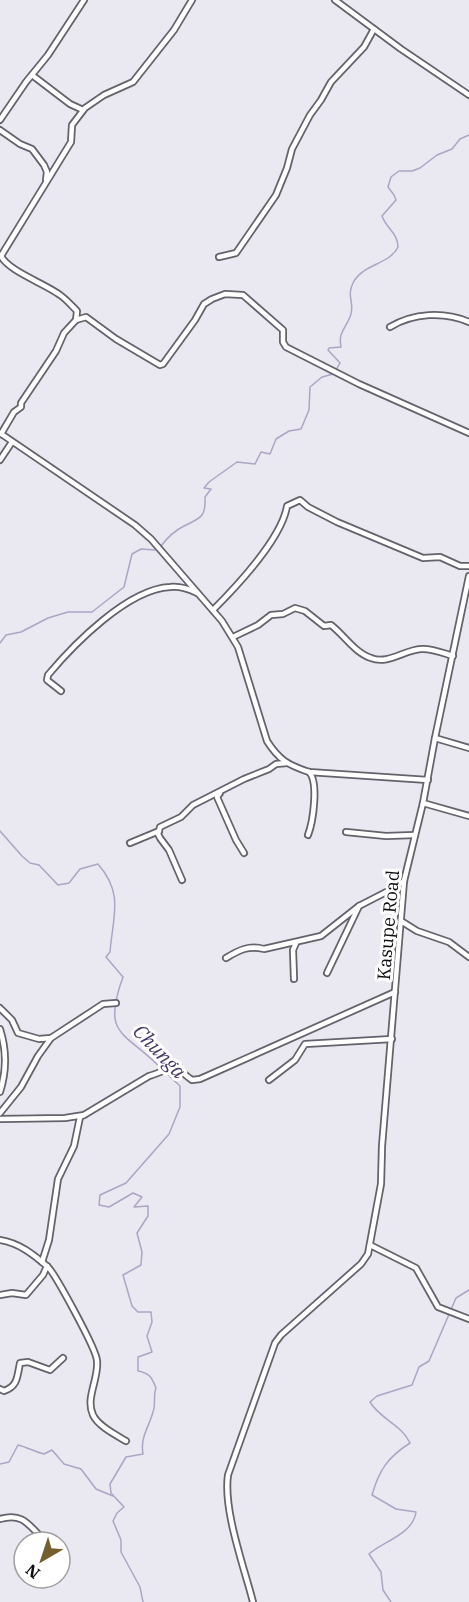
<svg xmlns="http://www.w3.org/2000/svg" width="469" height="1602" font-family="'IBM Plex Serif',serif">
	<rect width="100%" height="100%" fill="#eae8f1"/>
	<g fill="none" stroke-linecap="round" stroke-linejoin="round">
		<g stroke="#ada4c6" stroke-width="1.5">
			<path d="M 336,370 L 340,363 L 328,350 L 329,348 L 341,347 C 338,333 345,329 350,317 C 356,303 345,297 354,281 C 364,264 390,264 398,247 C 398,233 386,228 382,216 L 396,200 L 394,195 L 388,187 L 391,177 L 399,171 L 412,171 L 420,168 L 437,155 L 452,149 L 460,139 L 469,135"/>
			<path d="M 161,546 C 167,538 174,531 184,526 C 200,518 206,518 205,497 L 211,489 L 204,488 L 209,482 L 237,462 L 255,464 L 261,452 L 270,454 L 276,439 L 289,431 L 301,429 L 309,410 L 310,387 L 322,377 L 333,374"/>
			<polyline points="0,643 6,635 21,632 48,618 68,612 92,612 124,587 132,554 141,549 155,550"/>
			<path d="M 0,831 L 22,856 L 30,863 L 39,865 L 58,885 L 69,883 L 80,869 L 98,864 C 124,894 113,915 110,952 L 106,957 L 123,977 C 101,1037 125,1031 162,1069"/>
			<path d="M 0,1464 L 9,1462 L 18,1445 C 27,1447 35,1452 44,1454 L 52,1450 L 64,1464 L 81,1469 L 96,1489 L 113,1496"/>
			<path d="M 143,1602 L 140,1587 L 121,1552 L 121,1540 L 113,1521 L 117,1513 L 124,1507 L 111,1493 L 110,1484 L 126,1457 L 143,1454 C 140,1437 149,1427 153,1412 C 156,1404 153,1396 156,1388 C 152,1378 150,1373 138,1371 L 138,1357 L 152,1352 L 147,1336 L 152,1322 L 151,1312 L 138,1312 L 132,1306 L 123,1275 L 141,1265 L 142,1252 L 137,1233 L 148,1216 L 148,1206 L 134,1207 L 142,1197 L 133,1193 L 109,1207 L 99,1205 L 100,1195 L 126,1183 L 169,1134 L 180,1107 L 180,1086 L 165,1072"/>
			<path d="M 391,1602 L 383,1590 L 381,1572 L 369,1554 C 384,1541 413,1534 416,1512 L 396,1509 L 372,1495 C 379,1470 388,1457 410,1443 C 402,1425 380,1419 370,1402 L 377,1396 L 412,1385 L 419,1367 L 429,1361 L 456,1298 L 469,1290"/>
		</g>
		<defs>
			<g id="minor">
				<polyline points="335,0 401,49 469,95"/>
				<polyline points="32,75 70,104 83,110"/>
				<polyline points="0,120 26,82 48,55 84,0"/>
				<polyline points="0,130 20,144 32,149 44,165 47,172 46,180"/>
				<polyline points="219,257 236,253 276,195 287,168 292,149 310,115 321,100 331,82 364,47 374,29"/>
				<path d="M 76,320 L 77,311 C 72,306 66,299 60,295 C 46,284 8,271 1,256 L 71,142 L 72,125 L 85,108 L 104,95 L 133,82 L 174,30 L 192,0"/>
				<path d="M 390,327 C 413,313 444,311 469,322"/>
				<path d="M 0,433 L 135,525 L 151,539 L 222,621 L 238,647 L 267,741 C 279,760 288,765 309,772 L 428,780"/>
				<polyline points="1,434 14,412 21,407 21,403 56,351 64,333 76,320 86,317 116,339 160,365 163,364 195,320 204,304 212,299 225,294 243,295 283,330 283,342 286,347 359,384 469,433"/>
				<polyline points="0,460 12,442"/>
				<path d="M 213,610 C 236,587 282,538 287,506 L 300,500 L 308,507 L 337,522 L 423,558 L 440,557 L 460,566 L 469,566"/>
				<path d="M 233,637 L 258,625 L 271,615 L 283,614 L 295,608 L 305,611 L 324,626 L 331,625 C 344,635 355,653 371,658 C 388,665 404,650 421,649 C 431,648 443,653 453,656"/>
				<path d="M 61,691 L 47,680 L 48,675 C 74,644 128,589 170,587 C 180,586 189,589 197,593"/>
				<polyline points="435,738 469,748"/>
				<polyline points="220,793 217,797 236,840 244,853"/>
				<polyline points="423,803 469,816"/>
				<polyline points="346,832 386,836 415,835"/>
				<path d="M 308,835 C 313,822 319,782 309,772"/>
				<polyline points="130,843 159,831"/>
				<polyline points="182,880 169,850 160,838 158,834 160,827 181,817 193,805 244,779 269,769 276,764 287,763"/>
				<polyline points="401,921 417,931 449,942 469,957"/>
				<path d="M 226,958 C 239,950 249,945 264,949 L 321,936 L 359,906"/>
				<polyline points="327,973 359,906 392,889 404,881"/>
				<polyline points="294,979 293,950 296,943"/>
				<polyline points="0,1008 12,1020 18,1033 39,1039 51,1038 103,1004 116,1003"/>
				<path d="M 0,1029 C 7,1051 7,1070 0,1092"/>
				<polyline points="269,1080 295,1060 305,1044 392,1039"/>
				<polyline points="0,1113 21,1087 38,1056 51,1038"/>
				<path d="M 0,1119 L 65,1118 L 84,1115 L 149,1076 C 155,1075 170,1067 174,1068 C 180,1069 187,1077 192,1080 L 200,1079 L 395,992"/>
				<path d="M 0,1240 C 19,1243 33,1254 48,1267 C 55,1274 97,1350 97,1361 C 99,1379 85,1398 93,1415 C 98,1426 116,1435 126,1441"/>
				<polyline points="370,1245 416,1268 438,1307 469,1319"/>
				<polyline points="42,1262 49,1240 58,1179 74,1146 80,1117 84,1115"/>
				<polyline points="0,1295 12,1293 26,1295 43,1275 47,1266"/>
				<path d="M 0,1389 L 4,1391 C 18,1386 17,1377 20,1363 L 28,1362 L 50,1370 L 63,1358"/>
				<path d="M 0,1519 C 20,1513 27,1522 40,1536"/>
				<path d="M 253,1602 C 244,1567 223,1510 228,1475 L 275,1343 L 281,1335 L 361,1264 L 368,1254 L 381,1184 L 382,1146 L 404,881 L 423,803 L 435,738 L 469,576"/>
			</g>
		</defs>
		<use href="#minor" stroke="#64626a" stroke-width="8"/>
		<use href="#minor" stroke="#fff" stroke-width="4.5"/>
	</g>
	<g text-anchor="middle" dominant-baseline="central" stroke-width="6" stroke-linejoin="round" paint-order="stroke">
		<g font-size="18" fill="#0f0e11" stroke="#fff">
			<text transform="translate(388 925) rotate(-85)">Kasupe Road</text>
		</g>
		<g font-size="20" font-style="italic" fill="#463767" stroke="#fff">
			<text transform="translate(160 1051) rotate(46)">Chunga</text>
		</g>
	</g>
	<g transform="translate(42 1560) rotate(219)"><circle r="28" fill="#ffffff" stroke="#9f9fa0" stroke-width="1.5"/>
	<path d="M0-4.5L10 22L0 15L-10 22Z" fill="#74602f"/>
	<text y="-9" font-size="16" font-weight="bold" text-anchor="middle" fill="#0f0e11">N</text>
	</g>
</svg>
